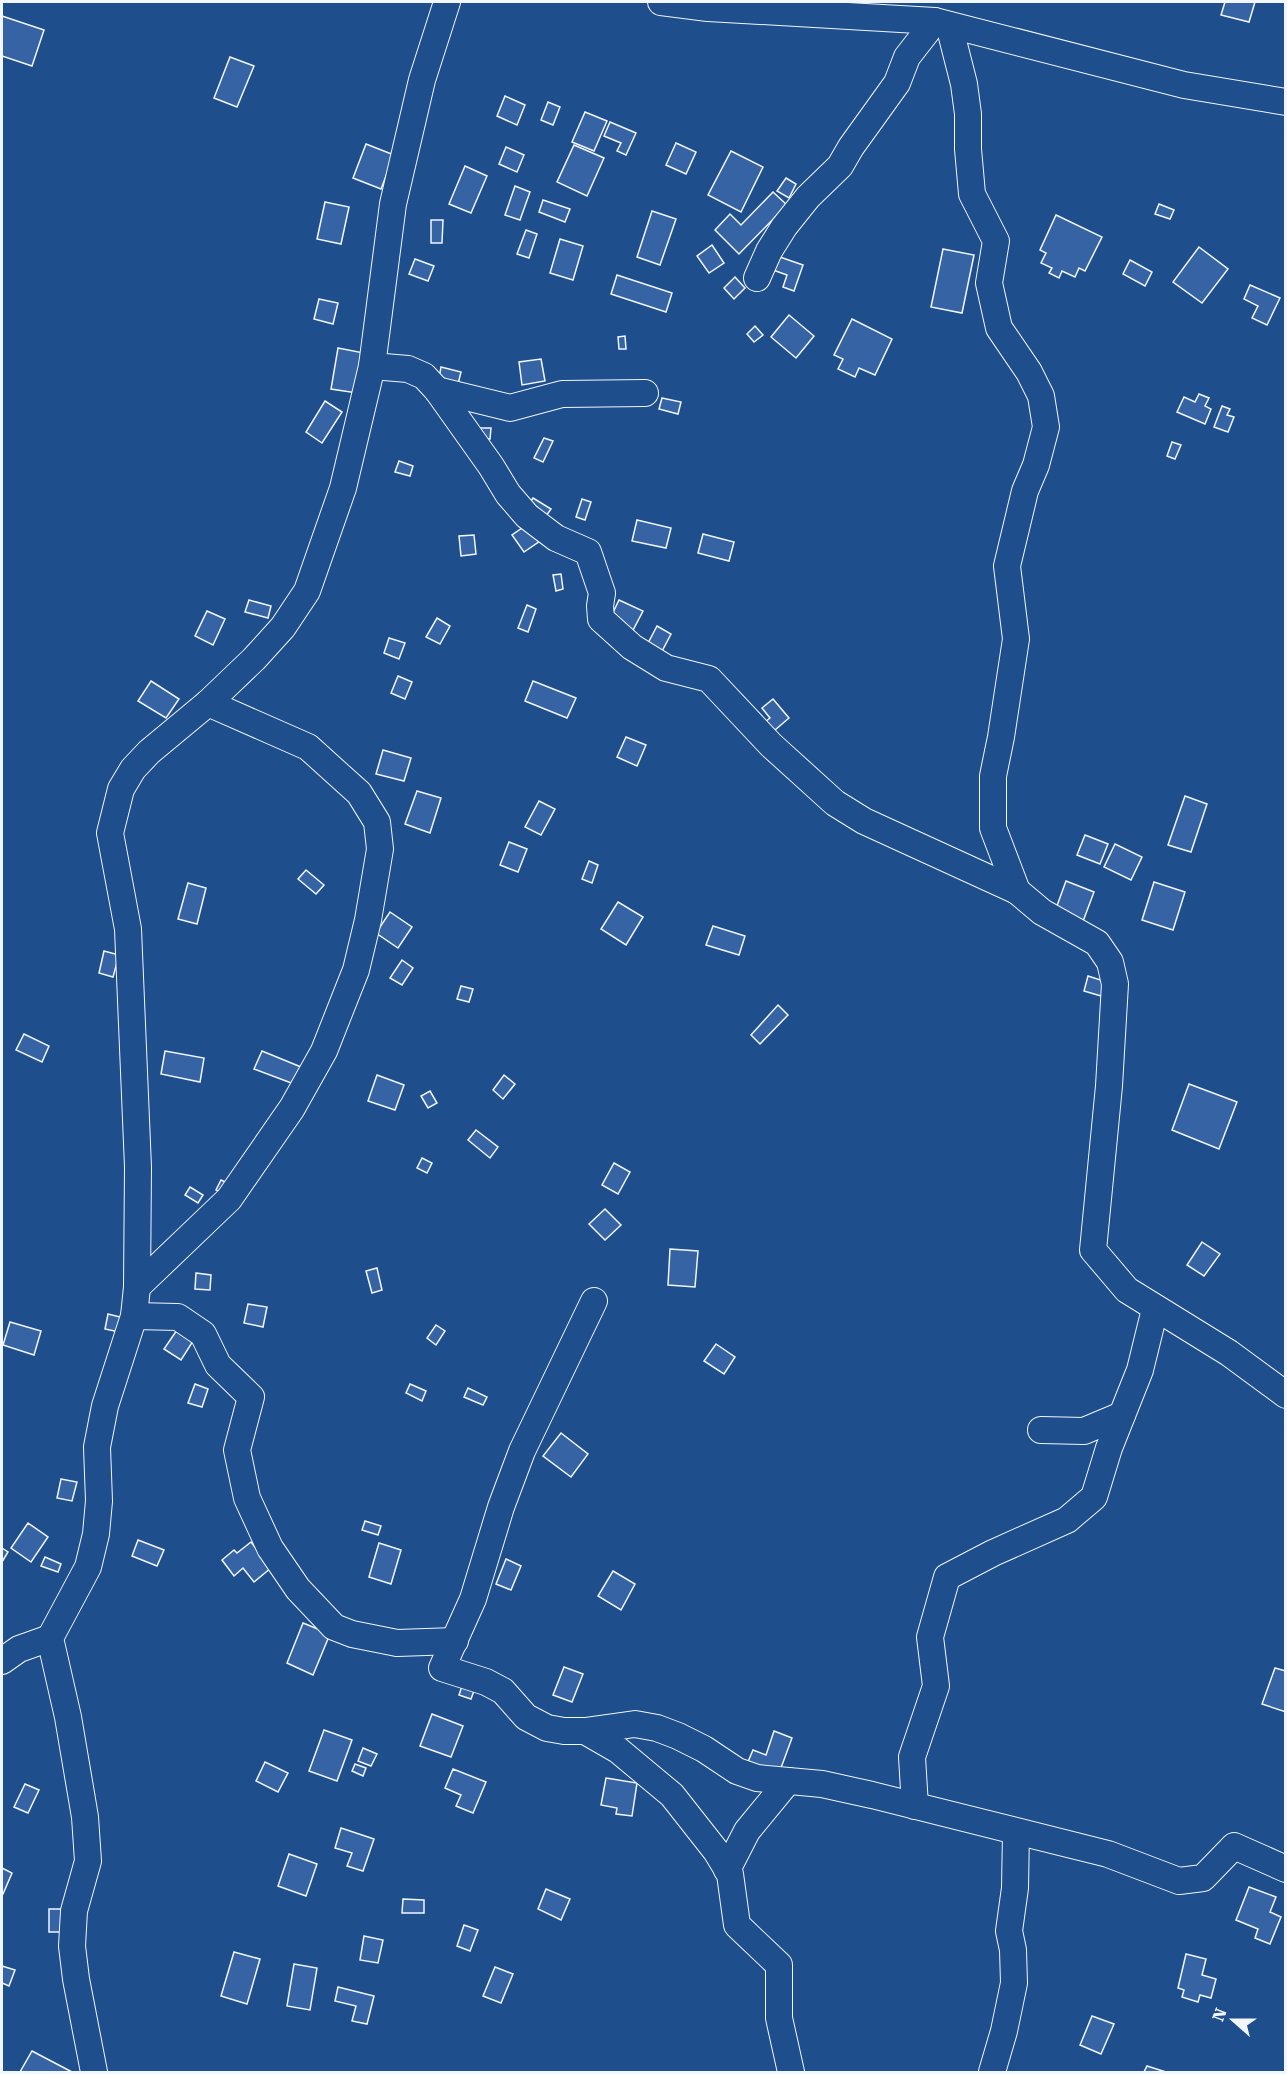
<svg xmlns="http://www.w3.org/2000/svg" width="1287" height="2074" font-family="'Roboto Serif',serif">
	<rect width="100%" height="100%" fill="#1f4e8c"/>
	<g fill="#3563a3" stroke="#f2f6ff" stroke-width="1.5">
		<polygon points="1225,2 1255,2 1249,22 1221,15"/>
		<polygon points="2,16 44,30 32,66 2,56"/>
		<polygon points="230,57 254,66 237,107 214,98"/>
		<polygon points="505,96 525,105 517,125 497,116"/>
		<polygon points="548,102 560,107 553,125 541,120"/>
		<polygon points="585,112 607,121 594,151 572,142"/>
		<polygon points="610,122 636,133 626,155 617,151 621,143 604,136"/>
		<polygon points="676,143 696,152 686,174 666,165"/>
		<polygon points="366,144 394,155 381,189 353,178"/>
		<polygon points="574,145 604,158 587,196 557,182"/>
		<polygon points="506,147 524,155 517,172 499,164"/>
		<polygon points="731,151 763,167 741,212 708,195"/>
		<polygon points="465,166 487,176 471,213 449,204"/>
		<polygon points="786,178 796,184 789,198 777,191"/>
		<polygon points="515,186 530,192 520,220 505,215"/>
		<polygon points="773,192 787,205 739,254 715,230 730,214 741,225"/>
		<polygon points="543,200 570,209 565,222 539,212"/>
		<polygon points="325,202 349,207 341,244 317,239"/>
		<polygon points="1159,204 1174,210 1170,219 1155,214"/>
		<polygon points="652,211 676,219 660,265 637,257"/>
		<polygon points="1056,215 1102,237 1085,271 1079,268 1075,277 1062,271 1059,278 1049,273 1052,268 1041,263 1046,253 1040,250"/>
		<polygon points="431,220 443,220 442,243 431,243"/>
		<polygon points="526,230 537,234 529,258 517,254"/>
		<polygon points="560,239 583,246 573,280 550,273"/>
		<polygon points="712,245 724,263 709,273 697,256"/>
		<polygon points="1199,247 1228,269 1202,303 1173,282"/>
		<polygon points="943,249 974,255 962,313 931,307"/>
		<polygon points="777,256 803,265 794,291 783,287 787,275 773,270"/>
		<polygon points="415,259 434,266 428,281 409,274"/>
		<polygon points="1130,260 1152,272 1145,286 1123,274"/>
		<polygon points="617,275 672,293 666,312 611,294"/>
		<polygon points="735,277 745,288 734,299 724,288"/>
		<polygon points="1250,285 1280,298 1267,325 1252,318 1258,306 1244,299"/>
		<polygon points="319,299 338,303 333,324 314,319"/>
		<polygon points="789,315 814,336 796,358 771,337"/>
		<polygon points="852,319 892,339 875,375 859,368 855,377 838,369 843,359 834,355"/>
		<polygon points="755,326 763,335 754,342 747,334"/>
		<polygon points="625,336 626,349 619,349 618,337"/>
		<polygon points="338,348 364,353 357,393 331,389"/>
		<polygon points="541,359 545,381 522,385 519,362"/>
		<polygon points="441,367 461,372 458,384 439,379"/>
		<polygon points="1199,394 1209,398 1205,406 1211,409 1205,424 1177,412 1184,397 1195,402"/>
		<polygon points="662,398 681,402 678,414 659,409"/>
		<polygon points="325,401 342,412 322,443 306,432"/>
		<polygon points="1222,406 1230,409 1227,415 1234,417 1228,432 1214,427"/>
		<polygon points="480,428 491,428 490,439 480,439"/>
		<polygon points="544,438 553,441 543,462 534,458"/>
		<polygon points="1172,442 1181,445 1175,459 1167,456"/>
		<polygon points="399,461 413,466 410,476 395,472"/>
		<polygon points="533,498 551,509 546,516 528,505"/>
		<polygon points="582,499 591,502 585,520 576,517"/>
		<polygon points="637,520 671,528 666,548 632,541"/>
		<polygon points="528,524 540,541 524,552 512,535"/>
		<polygon points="703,534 734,542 729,561 698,553"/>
		<polygon points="474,535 476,554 461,556 459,536"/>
		<polygon points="561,574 563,589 556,591 553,575"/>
		<polygon points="249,600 271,606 268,618 245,612"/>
		<polygon points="619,600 643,611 632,632 609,621"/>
		<polygon points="527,605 536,609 528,632 518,628"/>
		<polygon points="207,611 225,619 213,645 195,636"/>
		<polygon points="437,618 450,626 440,644 426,637"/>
		<polygon points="657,626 671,634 660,655 646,647"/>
		<polygon points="389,638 405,643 399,659 384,653"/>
		<polygon points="398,676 412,682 405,699 391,693"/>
		<polygon points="151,681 179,699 166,718 138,701"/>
		<polygon points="533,681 576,698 567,718 525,701"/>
		<polygon points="773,699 789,718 768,736 760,726 770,718 762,708"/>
		<polygon points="626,737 646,745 637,766 617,757"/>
		<polygon points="383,750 411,758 404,781 376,774"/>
		<polygon points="417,791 441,798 430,833 405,824"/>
		<polygon points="1185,796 1207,804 1191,852 1168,845"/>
		<polygon points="539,801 555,809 541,835 525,827"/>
		<polygon points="1085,835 1108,844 1100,864 1077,855"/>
		<polygon points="509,842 527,849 518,872 500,865"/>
		<polygon points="1115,844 1142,857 1131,880 1104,867"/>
		<polygon points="589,861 598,865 592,883 582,879"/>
		<polygon points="306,870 324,885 316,894 298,879"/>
		<polygon points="1066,881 1094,892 1082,924 1054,914"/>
		<polygon points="1154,882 1185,892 1173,930 1142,920"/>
		<polygon points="188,883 206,888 197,924 178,919"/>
		<polygon points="618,902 643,917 626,945 601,929"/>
		<polygon points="390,912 412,927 398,948 376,933"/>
		<polygon points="713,926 745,936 739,955 706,945"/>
		<polygon points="104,951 119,955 113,977 99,973"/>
		<polygon points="402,960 413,968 402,985 390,978"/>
		<polygon points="1088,976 1113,984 1108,998 1084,991"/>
		<polygon points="461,986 473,989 469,1002 457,999"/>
		<polygon points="778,1005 788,1015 760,1044 751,1035"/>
		<polygon points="24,1034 49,1046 42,1062 16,1050"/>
		<polygon points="165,1051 204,1058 200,1082 161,1074"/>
		<polygon points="262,1051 301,1067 294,1084 254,1069"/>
		<polygon points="377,1075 404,1085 395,1110 368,1101"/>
		<polygon points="504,1075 515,1084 503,1099 493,1090"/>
		<polygon points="1189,1084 1237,1102 1219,1149 1172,1130"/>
		<polygon points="430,1091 437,1103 428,1108 421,1096"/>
		<polygon points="476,1130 498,1147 490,1158 468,1140"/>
		<polygon points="422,1158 432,1163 427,1173 417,1168"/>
		<polygon points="614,1163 630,1172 618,1194 602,1185"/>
		<polygon points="221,1180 244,1191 239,1201 216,1190"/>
		<polygon points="190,1187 203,1195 198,1203 185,1195"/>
		<polygon points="605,1209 621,1225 605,1240 589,1224"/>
		<polygon points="1202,1242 1220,1254 1204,1276 1187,1265"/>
		<polygon points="670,1249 698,1251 695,1287 668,1285"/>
		<polygon points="377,1268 382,1290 372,1293 366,1271"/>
		<polygon points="196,1273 211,1275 210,1290 195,1289"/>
		<polygon points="248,1304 267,1307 263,1327 244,1323"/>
		<polygon points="108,1314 128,1319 124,1333 105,1329"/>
		<polygon points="10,1322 41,1331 34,1355 3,1345"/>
		<polygon points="436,1325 445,1331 436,1345 427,1338"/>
		<polygon points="179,1327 195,1338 181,1360 164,1349"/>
		<polygon points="716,1344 735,1357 724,1374 704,1361"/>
		<polygon points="195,1384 208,1389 202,1407 188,1403"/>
		<polygon points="410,1384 426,1391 422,1401 406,1393"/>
		<polygon points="468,1388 487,1397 483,1405 464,1397"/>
		<polygon points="561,1433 588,1454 571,1477 543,1456"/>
		<polygon points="61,1479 77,1482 72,1501 57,1498"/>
		<polygon points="365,1521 381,1526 378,1535 362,1530"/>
		<polygon points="28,1523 48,1537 31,1562 11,1548"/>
		<polygon points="138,1540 164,1550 157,1566 132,1556"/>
		<polygon points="251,1542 271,1568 254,1582 243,1568 234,1576 222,1560 234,1550 237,1553"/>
		<polygon points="379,1543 401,1550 391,1584 369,1577"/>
		<polygon points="2,1548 8,1552 2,1562"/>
		<polygon points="45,1557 61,1564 58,1572 41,1566"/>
		<polygon points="506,1559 521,1566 511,1590 496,1584"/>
		<polygon points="613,1571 635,1584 621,1610 598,1596"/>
		<polygon points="303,1623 330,1634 313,1675 287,1663"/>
		<polygon points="564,1667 583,1674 572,1702 553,1695"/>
		<polygon points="1275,1668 1286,1671 1286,1712 1262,1704"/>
		<polygon points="463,1683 475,1688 471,1699 459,1695"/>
		<polygon points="432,1714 463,1726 451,1757 420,1746"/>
		<polygon points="324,1730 352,1740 337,1781 309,1771"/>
		<polygon points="774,1731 792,1738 778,1776 747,1764 753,1750 766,1755"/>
		<polygon points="363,1748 377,1754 371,1766 358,1761"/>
		<polygon points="265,1762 288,1773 278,1792 256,1781"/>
		<polygon points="355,1764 366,1768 363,1776 352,1771"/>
		<polygon points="453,1769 486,1782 473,1813 456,1806 461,1795 445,1788"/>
		<polygon points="606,1778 637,1783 632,1816 616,1814 617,1808 601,1805"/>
		<polygon points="25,1784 39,1790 28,1813 14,1807"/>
		<polygon points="341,1828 374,1839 363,1871 347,1866 352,1853 335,1848"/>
		<polygon points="289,1854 317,1864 306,1896 278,1886"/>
		<polygon points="2,1868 12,1873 3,1894 2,1894"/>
		<polygon points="1249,1887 1276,1897 1270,1912 1281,1917 1270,1944 1255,1938 1258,1929 1236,1920"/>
		<polygon points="546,1889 570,1899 561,1920 538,1909"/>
		<polygon points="403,1899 424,1900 424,1913 402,1913"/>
		<rect x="49" y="1909" width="14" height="23"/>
		<polygon points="464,1925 478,1930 470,1951 457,1946"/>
		<polygon points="364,1936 383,1940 378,1963 360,1960"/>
		<polygon points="234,1952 260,1959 247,2004 221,1996"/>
		<polygon points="1186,1954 1206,1959 1202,1975 1216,1979 1211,1998 1200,1995 1198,2002 1182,1997 1184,1990 1178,1988"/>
		<polygon points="294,1964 317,1968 310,2010 287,2006"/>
		<polygon points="2,1966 15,1970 9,1986 2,1983"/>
		<polygon points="495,1967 513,1974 501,2003 483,1996"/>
		<polygon points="338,1987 374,1996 367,2024 352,2021 356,2006 335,2001"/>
		<polygon points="1092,2016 1114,2024 1101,2054 1080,2045"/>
		<polygon points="32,2051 72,2072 20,2072"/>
		<polygon points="1147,2066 1166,2072 1144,2072"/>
	</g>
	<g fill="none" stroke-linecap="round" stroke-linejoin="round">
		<defs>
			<g id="street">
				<polyline points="661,2 708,8 935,21 1184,85 1286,102"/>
				<polyline points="949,25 964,84 968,114 968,149 972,194 996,241 989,283 999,328 1029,372 1041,396 1046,427 1036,465 1025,491 1007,566 1016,639 1001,737 993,776 993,828 1017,891"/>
				<polyline points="757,278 769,251 784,227 808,197 840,166 851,147 897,83 907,57 935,21"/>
				<polyline points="372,366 408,369 424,376 437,390 491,466 508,494 527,516 556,538 588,552 602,593 600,606 601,619 632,647 666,668 709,679 771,745 835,803 864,821 1017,891 1042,912 1097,943 1110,962 1115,984 1109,1086 1093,1250 1127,1290 1229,1353 1286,1395"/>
				<polyline points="437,390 510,408 562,394 645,393"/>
				<polyline points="137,1287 229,1199 292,1108 324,1051 356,970 368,920 380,849 377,822 359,793 308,747 208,703"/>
				<polyline points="594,1301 522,1451 501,1507 473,1599 442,1668 486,1682 503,1691 526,1717 547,1728 564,1731 585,1731 635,1724 657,1728 678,1736 704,1749 737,1771 757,1778 822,1784 872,1795 1108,1854 1179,1881 1203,1878 1234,1846 1286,1869"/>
				<polyline points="134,1316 178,1317 203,1334 218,1365 251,1397 237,1450 247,1498 270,1548 298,1589 334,1627 352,1634 397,1643 455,1641"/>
				<polyline points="1041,1430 1084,1431 1122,1415"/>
				<polyline points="2,1661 19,1649 50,1638"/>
				<polyline points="585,1731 618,1750 672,1795 716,1851 730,1874 737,1925 779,1965 779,2018 791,2072"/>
				<polyline points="915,1806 912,1757 936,1686 930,1637 947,1577 993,1553 1067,1520 1094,1497 1109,1448 1140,1370 1155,1309"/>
				<polyline points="727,1870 747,1831 788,1781"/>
				<polyline points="94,2072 76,1979 72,1946 74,1911 88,1861 85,1817 68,1717 50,1638 88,1567 96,1534 99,1501 97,1447 105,1406 134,1316 137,1287 138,1167 128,929 110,833 121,789 133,769 149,752 208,703 254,659 283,627 307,591 343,488 372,366 393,204 422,80 447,2"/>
				<polyline points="992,2072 1004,2031 1014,1983 1013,1950 1009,1931 1015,1888 1016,1832"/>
			</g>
		</defs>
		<use href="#street" stroke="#f2f6ff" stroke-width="28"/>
		<use href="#street" stroke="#1f4e8c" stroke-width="26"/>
	</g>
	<rect width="1287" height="2074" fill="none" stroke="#f2f6ff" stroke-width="6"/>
	<g transform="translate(1233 2020) rotate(291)" stroke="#1f4e8c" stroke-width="4.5" paint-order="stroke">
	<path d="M0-4.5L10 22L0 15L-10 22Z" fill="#f2f6ff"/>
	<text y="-9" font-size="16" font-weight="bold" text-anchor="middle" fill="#f2f6ff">N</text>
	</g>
</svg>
